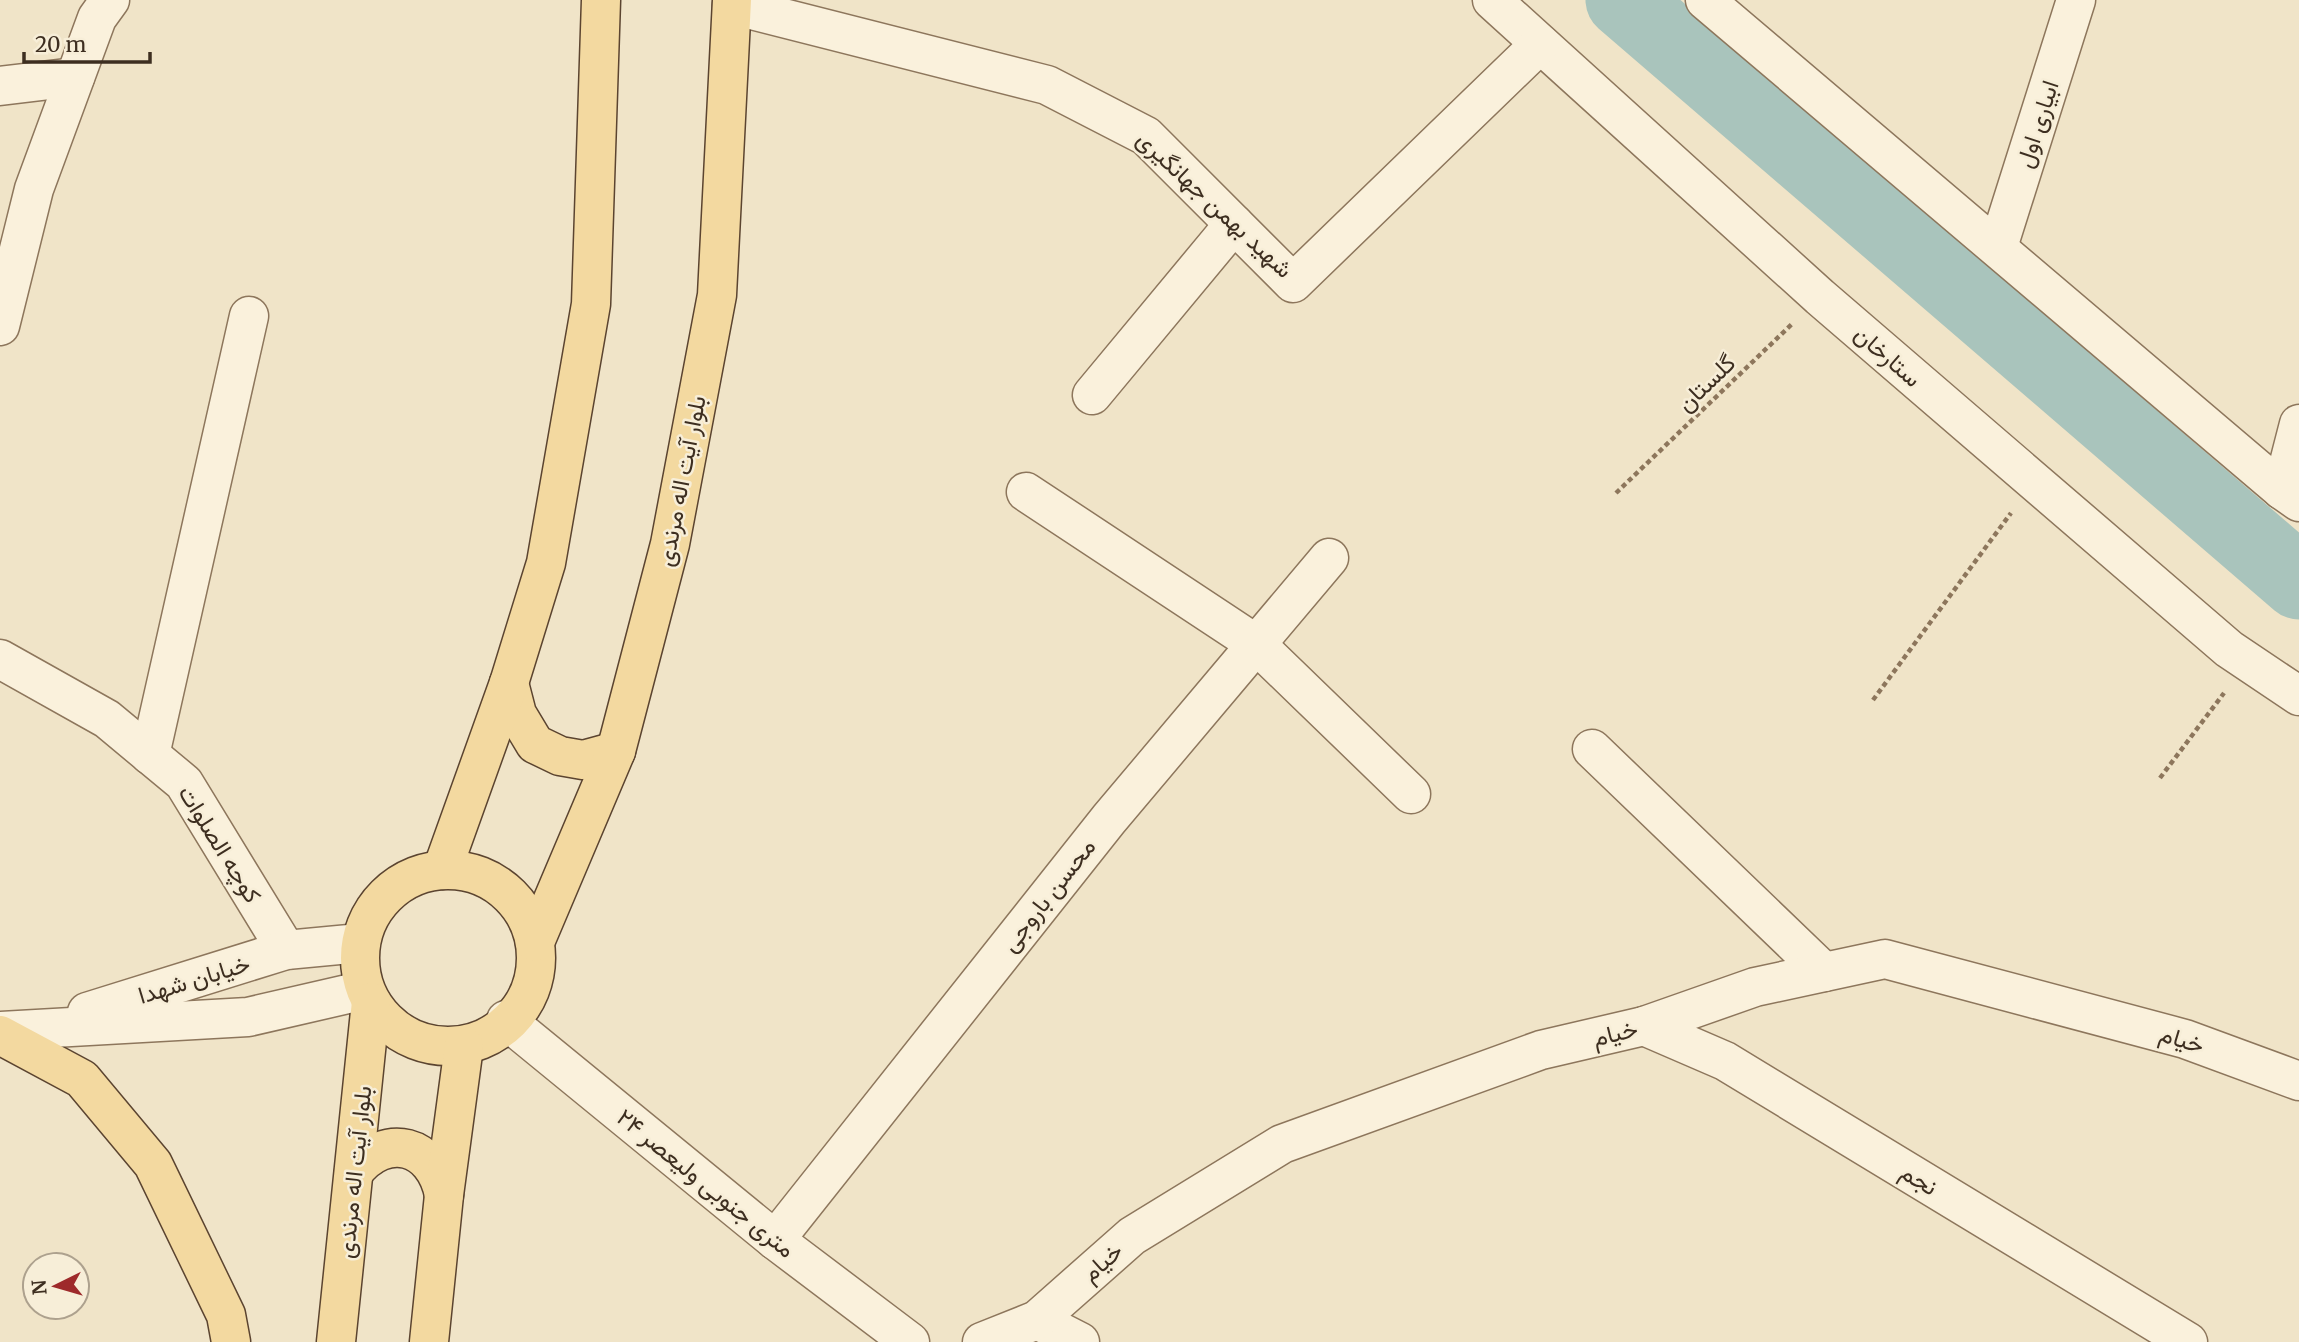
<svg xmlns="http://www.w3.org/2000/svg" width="2299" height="1342" font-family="Merriweather,Vazirmatn,serif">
	<rect width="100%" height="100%" fill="#f0e4c8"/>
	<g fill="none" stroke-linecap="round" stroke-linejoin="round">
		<polyline stroke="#a9c4bc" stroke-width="75" points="1623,0 2299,582"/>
		<defs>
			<g id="minor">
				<polyline points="1492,0 1820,297 2229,649 2299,696"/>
				<polyline points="1705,0 2282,490 2299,502"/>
				<polyline points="732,5 1047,85 1146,136 1293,283 1540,44"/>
				<polyline points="0,86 75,77"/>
				<polyline points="1998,247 2076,0"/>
				<polyline points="0,326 34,189 97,18 110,0"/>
				<polyline points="1092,395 1234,224"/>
				<polyline points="2282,490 2299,424"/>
				<polyline points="1026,492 1256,644 1411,794"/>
				<polyline points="0,659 107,719 184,783 286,950"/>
				<polyline points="1592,749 1824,972"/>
				<polyline points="150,755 249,316"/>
				<polyline points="87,1012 286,950 360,943"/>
				<polyline points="506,1020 775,1240 910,1342"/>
				<polyline points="1644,1026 1725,1061 2188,1342"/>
				<polyline points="0,1031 248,1017 365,990"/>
				<polyline points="775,1240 1109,819 1329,558"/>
				<polyline points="1037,1320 1080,1342"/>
				<polyline points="982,1342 1037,1320 1132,1236 1282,1144 1541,1050 1644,1026 1755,987 1885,959 2185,1039 2299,1081"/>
			</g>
			<g id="major">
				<polyline points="509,683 517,714 535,744 560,756 583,760 616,751"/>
				<polyline points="442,870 509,683 546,563 591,304 601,0"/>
				<circle cx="448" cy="958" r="88"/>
				<polyline points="535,942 616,751 670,544 717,295 732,0"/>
				<polyline points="0,1035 82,1079 153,1164 226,1315 231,1342"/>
				<path d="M 354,1172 C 386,1131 434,1144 444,1195"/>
				<polyline points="336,1342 371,1002"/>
				<polyline points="429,1342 444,1195 464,1046"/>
			</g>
		</defs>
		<use href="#minor" stroke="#8d765c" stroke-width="41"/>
		<use href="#major" stroke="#5b4430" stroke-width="41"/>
		<g stroke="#8d765c" stroke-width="4.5" stroke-dasharray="5 3.5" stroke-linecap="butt">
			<polyline points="1616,493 1792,324"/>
			<polyline points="1873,700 2011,513"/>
			<polyline points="2160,778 2224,693"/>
		</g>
		<use href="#minor" stroke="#faf1dc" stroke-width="38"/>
		<use href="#major" stroke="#f3d9a0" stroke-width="38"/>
	</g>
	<g text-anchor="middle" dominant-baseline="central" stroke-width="5" stroke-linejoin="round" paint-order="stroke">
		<g font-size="24" fill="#3d2e20" stroke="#f7eed8">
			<text transform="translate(2037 124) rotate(-72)">ابیاری اول</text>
			<text transform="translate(1215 204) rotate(43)">شهید بهمن جهانگیری</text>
			<text transform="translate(1888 356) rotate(41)">ستارخان</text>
			<text transform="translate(1706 383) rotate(-44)">گلستان</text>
			<text transform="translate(681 481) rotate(-79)">بلوار آیت اله مرندی</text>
			<text transform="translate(220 844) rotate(58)">کوچه الصلوات</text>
			<text transform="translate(1048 895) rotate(-52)">محسن باروجی</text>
			<text transform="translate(194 979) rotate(-17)">خیابان شهدا</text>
			<text transform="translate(1615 1033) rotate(-14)">خیام</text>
			<text transform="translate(2182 1039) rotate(17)">خیام</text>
			<text transform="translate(354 1172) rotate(-84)">بلوار آیت اله مرندی</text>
			<text transform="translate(1919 1179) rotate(31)">نجم</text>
			<text transform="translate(706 1183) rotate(39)">۲۴ متری جنوبی ولیعصر</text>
			<text transform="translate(1102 1262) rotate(-42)">خیام</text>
		</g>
	</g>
	<g transform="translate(56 1286) rotate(265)"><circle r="33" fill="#f7eed8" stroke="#ada18e" stroke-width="2"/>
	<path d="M0-5L12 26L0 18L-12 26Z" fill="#9e2a2b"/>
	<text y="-10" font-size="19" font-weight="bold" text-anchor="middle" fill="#3d2e20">N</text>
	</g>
	<path d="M24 52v10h126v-10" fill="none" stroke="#3d2e20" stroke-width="3.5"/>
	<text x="35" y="52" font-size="21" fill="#3d2e20" stroke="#f7eed8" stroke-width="5" paint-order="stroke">20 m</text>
</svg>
